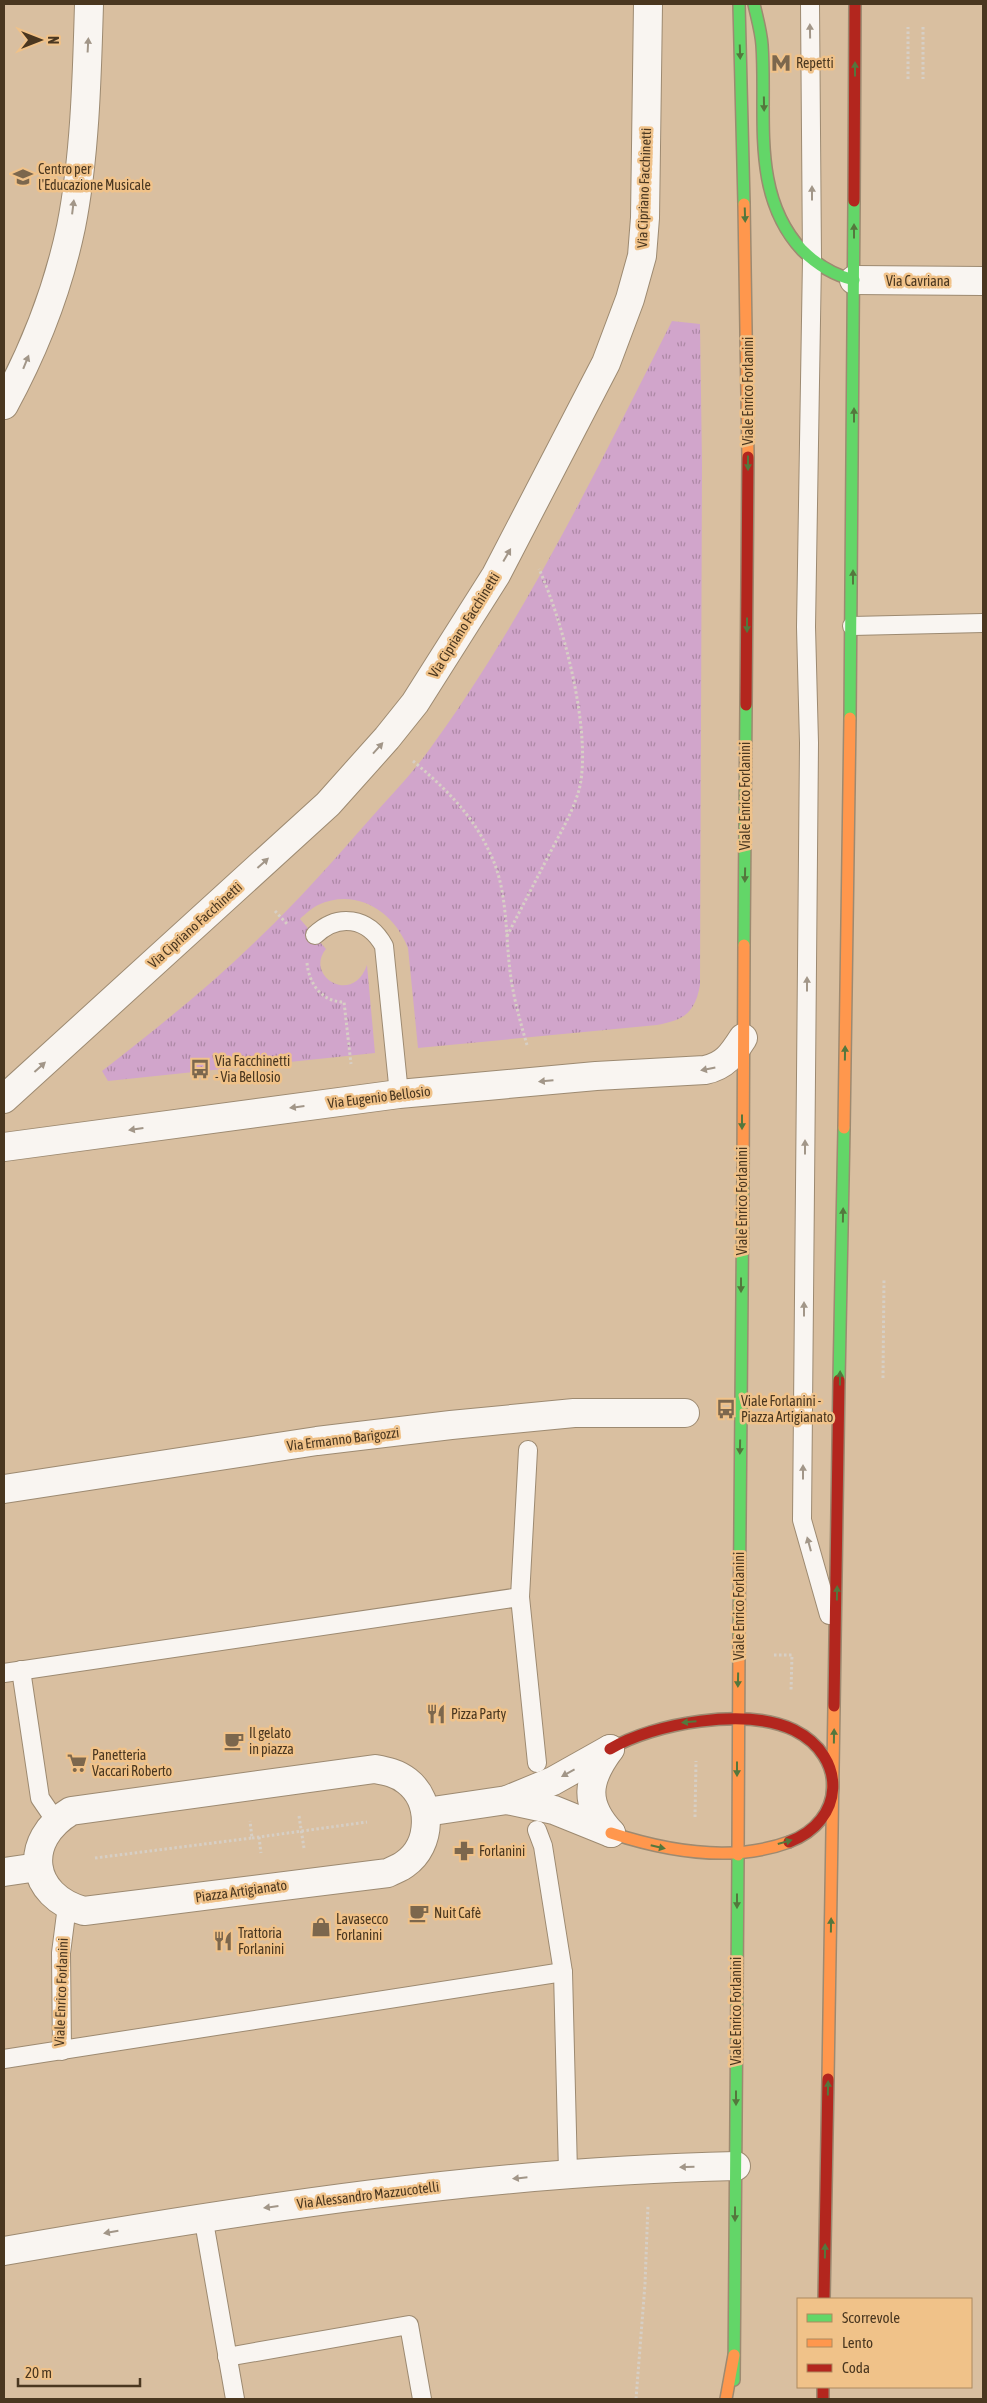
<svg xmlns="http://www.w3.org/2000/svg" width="987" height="2403" font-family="'Asap Condensed',sans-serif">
	<defs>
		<pattern id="park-tufts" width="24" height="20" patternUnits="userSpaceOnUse" patternTransform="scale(1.25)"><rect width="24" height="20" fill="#d1a5cb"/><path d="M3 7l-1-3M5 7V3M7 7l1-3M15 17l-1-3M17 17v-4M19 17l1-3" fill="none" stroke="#ac87a4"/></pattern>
	</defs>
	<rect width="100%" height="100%" fill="#d9bfa0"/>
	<path fill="url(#park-tufts)" d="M 672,321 L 700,324 L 702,464 L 700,985 C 695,1013 684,1020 657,1025 L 418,1048 L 408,948 C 394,912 357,887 318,905 C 312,908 305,914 300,919 L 326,949 C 304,975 352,1007 367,965 L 375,1053 L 108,1081 L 102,1071 C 156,1029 210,986 259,938 C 298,901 334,860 370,819 C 390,796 412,774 429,750 C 526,617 598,467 672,321 Z"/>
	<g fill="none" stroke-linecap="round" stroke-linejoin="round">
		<defs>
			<g id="lane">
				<polyline points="810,4 812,259 806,627 809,743 802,1520 829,1615"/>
				<polyline points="852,626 983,623"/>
				<path d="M 315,935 C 338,913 368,917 384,946 L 399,1094"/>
				<polyline points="528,1450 520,1597 537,1763"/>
				<polyline points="21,1670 40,1798 55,1820"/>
				<polyline points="4,1673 520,1597"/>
				<polyline points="537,1830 543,1846 563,1972 568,2172"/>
				<polyline points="62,2051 61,1953 67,1906"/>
				<polyline points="4,2059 563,1972"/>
				<polyline points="203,2216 235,2399"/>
				<polyline points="227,2357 409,2325 422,2399"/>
			</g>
			<g id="street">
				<polyline points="854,280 983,281"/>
				<path d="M 4,405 C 34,350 58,289 71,227 C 85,157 87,75 89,4"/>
				<polyline points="4,1099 328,804 387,738 415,703 496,575 606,363 630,299 642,256 645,218 648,4"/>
				<path d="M 4,1147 L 399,1094 L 596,1076 L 705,1070 C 725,1066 732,1055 743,1038"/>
				<polyline points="4,1489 317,1441 451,1425 574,1413 685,1413"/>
				<path d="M 610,1749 C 587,1780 583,1803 611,1833"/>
				<path d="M 375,1769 C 386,1771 397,1773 407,1781 C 433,1801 432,1845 405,1864 C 400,1868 393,1870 388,1873 L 84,1911 C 29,1896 22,1840 71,1811 Z"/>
				<polyline points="507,1800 554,1810 611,1833"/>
				<polyline points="426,1812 507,1800 553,1781 610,1749"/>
				<polyline points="4,1872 38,1867"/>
				<path d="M 4,2251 C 246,2209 490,2171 736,2166"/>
			</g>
			<g id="fast">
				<polyline points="739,4 744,204"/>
				<path d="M 754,4 C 757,18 761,31 762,45 C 767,115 750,194 802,250 C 817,265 833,275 854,280"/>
				<polyline points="850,718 854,201"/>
				<polyline points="744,945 746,705"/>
				<polyline points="839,1380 844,1128"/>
				<polyline points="739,1636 743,1178"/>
				<polyline points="734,2380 738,1855"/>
			</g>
			<g id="slow">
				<polyline points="744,204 748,457"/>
				<polyline points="844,1128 850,718"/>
				<polyline points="743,1178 744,945"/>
				<path d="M 611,1833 C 666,1851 732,1863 789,1842"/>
				<polyline points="738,1855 739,1636"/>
				<polyline points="828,2079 834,1706"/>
				<polyline points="726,2399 734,2355"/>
			</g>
			<g id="jam">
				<polyline points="854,201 855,4"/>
				<polyline points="746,705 748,457"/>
				<polyline points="834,1706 839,1380"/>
				<path d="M 610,1749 C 654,1723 746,1707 794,1730 C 848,1757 845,1821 789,1842"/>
				<polyline points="824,2299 828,2079"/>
				<polyline points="823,2387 823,2399"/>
			</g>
		</defs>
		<use href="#lane" stroke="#9d8a71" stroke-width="20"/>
		<use href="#street" stroke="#9d8a71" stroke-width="30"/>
		<use href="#fast" stroke="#9d8a71" stroke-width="14"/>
		<use href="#slow" stroke="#9d8a71" stroke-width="14"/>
		<use href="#jam" stroke="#9d8a71" stroke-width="14"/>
		<g stroke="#d7cfc5" stroke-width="3" stroke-dasharray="2.5 2.5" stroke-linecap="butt">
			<polyline points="923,27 923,79"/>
			<polyline points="908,79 908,27"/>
			<path d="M 413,761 C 444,787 472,814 489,851 C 508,888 505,931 510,971 C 513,996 520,1021 527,1045"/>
			<polyline points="275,911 288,925"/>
			<path d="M 507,936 C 522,907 537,878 552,849 C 562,830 573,811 579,790 C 593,735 563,621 539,569"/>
			<path d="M 307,963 C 309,983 321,1002 344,1002 L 351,1064"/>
			<polyline points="883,1378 884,1278"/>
			<polyline points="774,1655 792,1655 791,1691"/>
			<polyline points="299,1816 304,1848"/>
			<polyline points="695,1817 696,1761"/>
			<polyline points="259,1837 261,1853"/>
			<polyline points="252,1838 367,1822"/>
			<polyline points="95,1858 252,1838 250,1821"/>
			<polyline points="636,2399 645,2284 648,2205"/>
		</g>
		<use href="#lane" stroke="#f9f5f1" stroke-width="18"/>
		<use href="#street" stroke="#f9f5f1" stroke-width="28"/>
		<use href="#fast" stroke="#63d668" stroke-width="11"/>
		<use href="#slow" stroke="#ff974d" stroke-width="11"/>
		<use href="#jam" stroke="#b3261e" stroke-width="11"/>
	</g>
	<defs><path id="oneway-solid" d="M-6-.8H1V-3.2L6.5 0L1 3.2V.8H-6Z" transform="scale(1.25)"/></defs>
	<g fill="#a29688">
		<use href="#oneway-solid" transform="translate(810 31) rotate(-91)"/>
		<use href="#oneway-solid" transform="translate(88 45) rotate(-87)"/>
		<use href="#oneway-solid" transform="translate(812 193) rotate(-90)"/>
		<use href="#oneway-solid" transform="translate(73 207) rotate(-83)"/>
		<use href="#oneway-solid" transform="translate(26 362) rotate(-68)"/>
		<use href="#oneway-solid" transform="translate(507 555) rotate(-60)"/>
		<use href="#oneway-solid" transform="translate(378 748) rotate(-48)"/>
		<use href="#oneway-solid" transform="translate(263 863) rotate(-42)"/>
		<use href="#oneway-solid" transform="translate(807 984) rotate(-90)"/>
		<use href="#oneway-solid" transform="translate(40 1067) rotate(-42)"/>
		<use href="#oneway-solid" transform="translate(708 1069) rotate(169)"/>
		<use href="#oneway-solid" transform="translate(546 1081) rotate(175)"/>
		<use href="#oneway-solid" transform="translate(297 1107) rotate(173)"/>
		<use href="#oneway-solid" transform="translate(136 1129) rotate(172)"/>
		<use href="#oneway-solid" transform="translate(805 1147) rotate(-90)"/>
		<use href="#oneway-solid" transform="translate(804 1309) rotate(-90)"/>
		<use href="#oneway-solid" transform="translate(803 1472) rotate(-90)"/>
		<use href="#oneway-solid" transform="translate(809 1544) rotate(-105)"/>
		<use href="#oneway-solid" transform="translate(568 1773) rotate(151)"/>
		<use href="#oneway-solid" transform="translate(687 2167) rotate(178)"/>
		<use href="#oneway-solid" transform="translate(520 2178) rotate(174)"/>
		<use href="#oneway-solid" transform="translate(271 2207) rotate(173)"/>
		<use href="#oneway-solid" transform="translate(111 2232) rotate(170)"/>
	</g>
	<g fill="#54773d">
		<use href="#oneway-solid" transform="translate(740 52) rotate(88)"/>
		<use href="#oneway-solid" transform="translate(855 69) rotate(-90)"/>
		<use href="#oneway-solid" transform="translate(764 104) rotate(89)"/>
		<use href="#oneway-solid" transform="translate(745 215) rotate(88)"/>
		<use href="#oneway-solid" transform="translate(854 231) rotate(-90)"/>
		<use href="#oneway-solid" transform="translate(854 415) rotate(-90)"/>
		<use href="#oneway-solid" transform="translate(748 463) rotate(90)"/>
		<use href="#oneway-solid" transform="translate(853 577) rotate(-90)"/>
		<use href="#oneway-solid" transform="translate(747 625) rotate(90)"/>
		<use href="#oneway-solid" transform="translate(745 875) rotate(91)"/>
		<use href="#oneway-solid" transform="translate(845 1053) rotate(-89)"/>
		<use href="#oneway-solid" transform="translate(742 1122) rotate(90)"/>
		<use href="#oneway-solid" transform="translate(843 1215) rotate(-89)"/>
		<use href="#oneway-solid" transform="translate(741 1285) rotate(90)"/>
		<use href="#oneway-solid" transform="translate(840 1378) rotate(-89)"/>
		<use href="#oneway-solid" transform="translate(740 1447) rotate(91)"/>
		<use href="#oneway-solid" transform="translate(837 1593) rotate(-89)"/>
		<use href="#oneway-solid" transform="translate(738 1680) rotate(91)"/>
		<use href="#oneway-solid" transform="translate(689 1722) rotate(175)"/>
		<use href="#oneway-solid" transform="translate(834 1736) rotate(-89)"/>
		<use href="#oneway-solid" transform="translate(737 1769) rotate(90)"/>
		<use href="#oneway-solid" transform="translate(785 1842) rotate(-16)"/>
		<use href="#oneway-solid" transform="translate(658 1847) rotate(13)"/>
		<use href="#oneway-solid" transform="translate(737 1901) rotate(90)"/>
		<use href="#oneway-solid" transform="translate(831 1925) rotate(-89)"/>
		<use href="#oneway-solid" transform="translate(828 2088) rotate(-89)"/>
		<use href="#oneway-solid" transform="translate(736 2098) rotate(90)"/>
		<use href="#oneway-solid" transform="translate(735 2214) rotate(90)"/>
		<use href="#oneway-solid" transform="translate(825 2251) rotate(-89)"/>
	</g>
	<defs>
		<symbol id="metro-bare" viewBox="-9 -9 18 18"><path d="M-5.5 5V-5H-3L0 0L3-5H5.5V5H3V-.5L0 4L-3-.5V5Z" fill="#7c674d" stroke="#f0c289" stroke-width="2.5" paint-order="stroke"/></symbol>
		<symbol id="school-bare" viewBox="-9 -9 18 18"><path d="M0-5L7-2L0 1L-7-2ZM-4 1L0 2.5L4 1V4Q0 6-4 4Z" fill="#7c674d" stroke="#f0c289" stroke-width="2.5" paint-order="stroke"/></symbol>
		<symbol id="bus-bare" viewBox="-9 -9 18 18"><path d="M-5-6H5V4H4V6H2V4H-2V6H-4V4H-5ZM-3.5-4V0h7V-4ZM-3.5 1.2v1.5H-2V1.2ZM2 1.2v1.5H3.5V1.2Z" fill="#7c674d" stroke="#f0c289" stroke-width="2.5" paint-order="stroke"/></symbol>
		<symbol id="restaurant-bare" viewBox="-9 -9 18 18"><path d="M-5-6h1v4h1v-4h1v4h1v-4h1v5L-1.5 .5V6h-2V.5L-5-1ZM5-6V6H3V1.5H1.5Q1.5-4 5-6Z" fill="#7c674d" stroke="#f0c289" stroke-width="2.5" paint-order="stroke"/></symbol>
		<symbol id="cafe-bare" viewBox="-9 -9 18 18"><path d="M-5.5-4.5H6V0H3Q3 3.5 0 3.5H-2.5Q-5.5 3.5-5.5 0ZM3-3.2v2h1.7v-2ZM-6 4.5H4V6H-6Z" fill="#7c674d" stroke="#f0c289" stroke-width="2.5" paint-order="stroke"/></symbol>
		<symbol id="supermarket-bare" viewBox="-9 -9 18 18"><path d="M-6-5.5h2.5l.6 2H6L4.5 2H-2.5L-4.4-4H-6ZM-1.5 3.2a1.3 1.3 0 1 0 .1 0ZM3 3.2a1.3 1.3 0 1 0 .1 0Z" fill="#7c674d" stroke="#f0c289" stroke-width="2.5" paint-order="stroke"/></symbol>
		<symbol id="pharmacy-bare" viewBox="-9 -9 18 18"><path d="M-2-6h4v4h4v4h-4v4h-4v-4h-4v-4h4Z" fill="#7c674d" stroke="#f0c289" stroke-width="2.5" paint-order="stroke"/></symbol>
		<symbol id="shop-bare" viewBox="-9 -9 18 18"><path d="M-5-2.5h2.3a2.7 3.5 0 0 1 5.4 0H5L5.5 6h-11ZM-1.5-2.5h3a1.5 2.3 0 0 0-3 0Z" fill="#7c674d" stroke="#f0c289" stroke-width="2.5" paint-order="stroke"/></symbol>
	</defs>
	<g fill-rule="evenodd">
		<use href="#metro-bare" x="767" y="49" width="28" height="28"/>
		<use href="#school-bare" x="9" y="163" width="28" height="28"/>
		<use href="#bus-bare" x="186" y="1055" width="28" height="28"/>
		<use href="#bus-bare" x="712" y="1395" width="28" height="28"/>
		<use href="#restaurant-bare" x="422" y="1700" width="28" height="28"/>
		<use href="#cafe-bare" x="220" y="1727" width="28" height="28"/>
		<use href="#supermarket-bare" x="63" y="1749" width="28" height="28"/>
		<use href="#pharmacy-bare" x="450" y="1837" width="28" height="28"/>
		<use href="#cafe-bare" x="405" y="1899" width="28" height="28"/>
		<use href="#shop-bare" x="307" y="1913" width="28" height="28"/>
		<use href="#restaurant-bare" x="209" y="1927" width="28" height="28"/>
	</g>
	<g text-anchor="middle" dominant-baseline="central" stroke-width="5" stroke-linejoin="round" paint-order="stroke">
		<g font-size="14" fill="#4a3720" stroke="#f0c289" text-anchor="start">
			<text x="796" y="63">Repetti</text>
			<text x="38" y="169">Centro per<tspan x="38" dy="16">l'Educazione Musicale</tspan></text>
			<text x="215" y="1061">Via Facchinetti<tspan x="215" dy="16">- Via Bellosio</tspan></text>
			<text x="741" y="1401">Viale Forlanini -<tspan x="741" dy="16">Piazza Artigianato</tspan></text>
			<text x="451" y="1714">Pizza Party</text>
			<text x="249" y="1733">Il gelato<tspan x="249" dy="16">in piazza</tspan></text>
			<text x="92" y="1755">Panetteria<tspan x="92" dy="16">Vaccari Roberto</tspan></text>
			<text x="479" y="1851">Forlanini</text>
			<text x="434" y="1913">Nuit Cafè</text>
			<text x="336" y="1919">Lavasecco<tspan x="336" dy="16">Forlanini</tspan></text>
			<text x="238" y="1933">Trattoria<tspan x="238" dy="16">Forlanini</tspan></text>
		</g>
		<g font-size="14" fill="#4a3720" stroke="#f0c289">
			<text transform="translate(644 188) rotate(-88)">Via Cipriano Facchinetti</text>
			<text x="918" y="281">Via Cavriana</text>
			<text transform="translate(748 391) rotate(-90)">Viale Enrico Forlanini</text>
			<text transform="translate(464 625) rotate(-58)">Via Cipriano Facchinetti</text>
			<text transform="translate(745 796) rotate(-90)">Viale Enrico Forlanini</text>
			<text transform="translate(195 925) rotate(-42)">Via Cipriano Facchinetti</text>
			<text transform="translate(379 1097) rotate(-7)">Via Eugenio Bellosio</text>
			<text transform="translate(742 1201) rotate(-90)">Viale Enrico Forlanini</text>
			<text transform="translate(343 1439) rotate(-7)">Via Ermanno Barigozzi</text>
			<text transform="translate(739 1606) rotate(-90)">Viale Enrico Forlanini</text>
			<text transform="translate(241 1891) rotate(-8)">Piazza Artigianato</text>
			<text transform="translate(61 1992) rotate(-88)">Viale Enrico Forlanini</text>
			<text transform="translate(736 2011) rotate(-90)">Viale Enrico Forlanini</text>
			<text transform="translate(368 2195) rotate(-7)">Via Alessandro Mazzucotelli</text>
		</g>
	</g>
	<rect width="987" height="2403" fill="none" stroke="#4a3720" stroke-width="10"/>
	<rect x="797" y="2298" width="175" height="90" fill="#f0c289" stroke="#ae8a5f"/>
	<rect x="807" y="2314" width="25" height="8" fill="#63d668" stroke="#ae8a5f"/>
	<text x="842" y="2323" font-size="15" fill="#4a3720">Scorrevole</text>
	<rect x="807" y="2339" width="25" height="8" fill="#ff974d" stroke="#ae8a5f"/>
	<text x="842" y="2348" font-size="15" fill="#4a3720">Lento</text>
	<rect x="807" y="2364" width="25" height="8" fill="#b3261e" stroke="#ae8a5f"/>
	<text x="842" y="2373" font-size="15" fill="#4a3720">Coda</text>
	<g transform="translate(40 40) rotate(90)" stroke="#f0c289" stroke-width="4" paint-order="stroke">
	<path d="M0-4L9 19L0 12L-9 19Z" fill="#4a3720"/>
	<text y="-8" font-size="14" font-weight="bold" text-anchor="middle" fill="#4a3720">N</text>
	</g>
	<path d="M18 2378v8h122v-8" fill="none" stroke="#4a3720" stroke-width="2.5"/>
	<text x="25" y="2378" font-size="15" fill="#4a3720" stroke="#f0c289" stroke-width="4" paint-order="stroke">20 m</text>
</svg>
